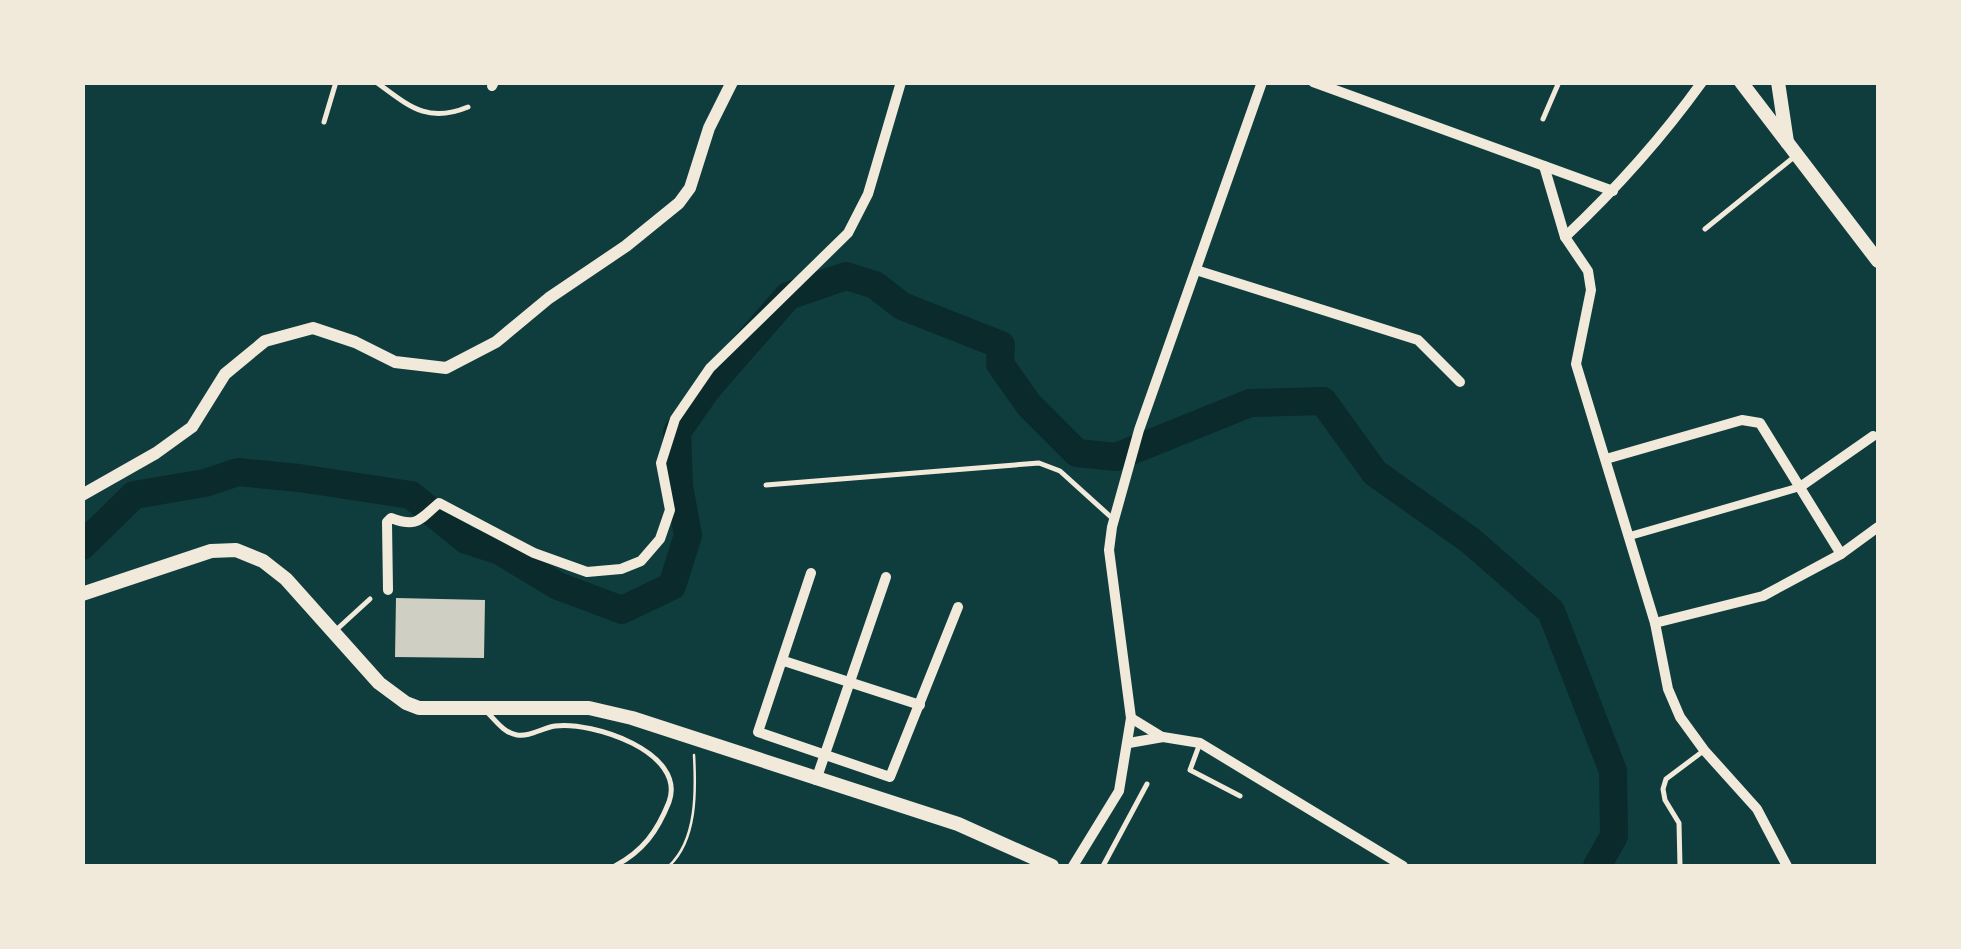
<svg xmlns="http://www.w3.org/2000/svg" width="1961" height="949" font-family="'Open Sans',sans-serif">
	<rect width="100%" height="100%" fill="#0f3d3e"/>
	<g fill="none" stroke-linecap="round" stroke-linejoin="round">
		<polyline stroke="#0a2a2b" stroke-width="28" points="82,546 134,495 205,483 238,472 299,478 411,495 466,540 500,551 558,586 622,610 672,586 688,535 679,486 677,432 707,389 788,296 846,276 875,285 902,306 1001,345 1000,364 1029,405 1077,453 1116,457 1250,403 1323,401 1375,473 1471,541 1551,611 1613,771 1614,836 1597,866"/>
	</g>
	<polygon fill="#cfcfc3" points="396,598 485,600 484,658 395,657"/>
	<g fill="none" stroke-linecap="round" stroke-linejoin="round">
		<path stroke="#f1e9da" stroke-width="2.5" d="M 669,866 C 697,840 696,791 694,755"/>
		<g stroke="#f1e9da" stroke-width="5">
			<path d="M 376,82 C 409,106 427,124 468,107"/>
			<polyline points="1543,119 1559,82"/>
			<polyline points="324,122 336,82"/>
			<polyline points="1705,229 1794,157"/>
			<polyline points="766,485 1039,463 1060,471 1112,518"/>
			<polyline points="335,631 370,599"/>
			<path d="M 487,712 C 496,721 504,733 517,735 C 530,737 542,728 555,726 C 592,721 687,752 669,802 C 657,832 643,851 615,866"/>
			<polyline points="1200,743 1190,770 1240,796"/>
			<polyline points="1103,866 1147,784"/>
			<polyline points="1680,866 1679,823 1665,800 1663,789 1666,779 1702,752"/>
		</g>
		<polyline stroke="#f1e9da" stroke-width="8" points="1630,536 1800,487"/>
		<g stroke="#f1e9da" stroke-width="10">
			<polyline points="1313,82 1613,191"/>
			<polyline points="492,86 494,82"/>
			<polyline points="1544,166 1565,237 1588,271 1591,290 1576,364 1655,623 1668,689 1680,717 1704,750 1757,809 1787,866"/>
			<path d="M 1565,237 C 1616,189 1661,139 1702,82"/>
			<polyline points="1196,270 1418,340 1460,382"/>
			<polyline points="1606,459 1742,420 1760,423 1841,554"/>
			<polyline points="1800,487 1873,436"/>
			<polyline points="811,573 758,732 890,777 958,607"/>
			<path d="M 388,590 L 387,522 L 391,518 C 417,528 419,520 439,503 L 534,553 L 587,572 L 621,569 L 641,561 L 660,539 L 670,510 L 661,463 L 675,419 L 710,368 L 848,233 L 868,194 L 901,82"/>
			<polyline points="1655,623 1763,596 1841,554 1878,527"/>
			<polyline points="784,661 920,705"/>
			<polyline points="1131,718 1162,737"/>
			<polyline points="1129,743 1163,737 1200,743 1403,866"/>
			<polyline points="816,780 886,577"/>
			<polyline points="1073,866 1119,791 1131,718 1109,550 1112,527 1139,430 1262,82"/>
		</g>
		<polyline stroke="#f1e9da" stroke-width="12" points="82,495 156,453 192,427 225,374 265,341 313,328 355,342 395,362 446,368 496,342 549,298 626,246 679,203 690,188 709,128 732,82"/>
		<g stroke="#f1e9da" stroke-width="14">
			<polyline points="1741,82 1878,261"/>
			<polyline points="1778,82 1787,142"/>
			<polyline points="82,594 211,551 236,550 263,561 286,579 379,683 406,703 419,708 589,708 632,718 958,824 1052,866"/>
		</g>
	</g>
	<rect width="1961" height="949" fill="none" stroke="#f1e9da" stroke-width="170"/>
</svg>
